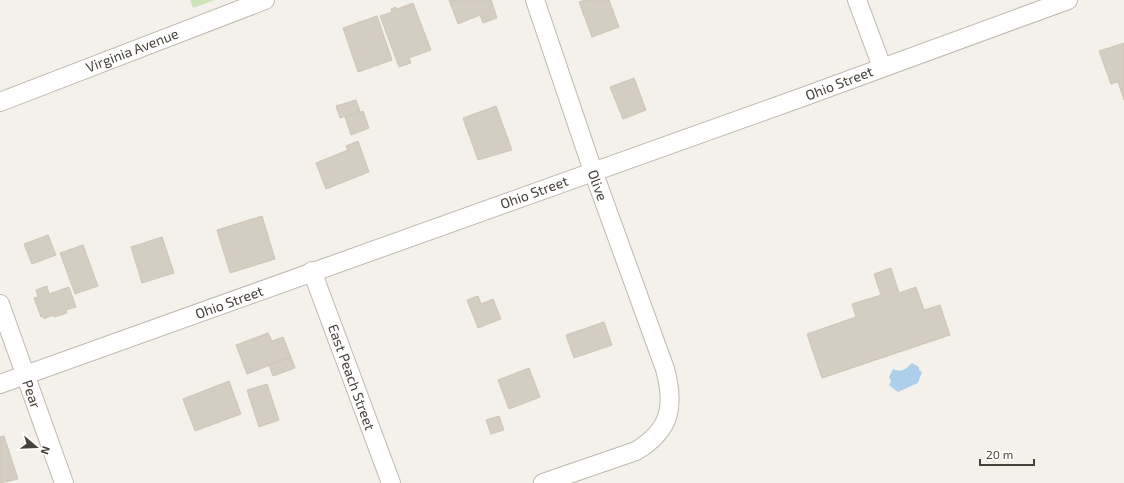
<svg xmlns="http://www.w3.org/2000/svg" width="1124" height="483" font-family="'Exo 2',sans-serif">
	<rect width="100%" height="100%" fill="#f4f1eb"/>
	<polygon fill="#cfe3b8" points="190,0 215,0 193,8"/>
	<path fill="#adcfea" d="M 912,363 L 919,367 L 919,370 L 922,372 L 918,383 L 898,392 L 889,385 L 891,381 L 889,377 L 893,369 C 902,373 906,369 912,363 Z"/>
	<g fill="#d4cdc1" stroke="#cec5b5">
		<polygon points="449,0 491,0 497,18 483,23 480,15 458,24"/>
		<polygon points="586,0 609,0 619,27 592,37 579,2"/>
		<polygon points="413,3 431,50 409,58 411,63 399,67 380,16 392,12 391,9 396,7 397,9"/>
		<polygon points="377,16 392,60 358,72 343,28"/>
		<polygon points="1124,43 1124,100 1118,82 1111,84 1099,51"/>
		<polygon points="634,78 646,110 623,119 610,87"/>
		<polygon points="356,100 360,111 340,118 336,106"/>
		<polygon points="496,106 512,150 478,160 463,118"/>
		<polygon points="363,111 369,128 351,135 345,117"/>
		<polygon points="358,141 369,172 326,189 316,163 348,150 346,146"/>
		<polygon points="262,216 275,259 230,273 217,230"/>
		<polygon points="48,235 56,255 32,264 24,244"/>
		<polygon points="162,237 174,273 142,283 131,247"/>
		<polygon points="83,245 98,286 75,294 60,253"/>
		<polygon points="891,268 899,293 916,287 924,310 940,305 950,335 822,378 807,334 856,317 852,304 881,295 874,274"/>
		<polygon points="47,286 49,294 69,287 76,307 66,310 67,313 54,317 53,315 44,319 43,316 41,317 34,298 38,297 36,290"/>
		<polygon points="478,296 481,304 493,299 501,319 478,328 467,300"/>
		<polygon points="604,322 612,345 574,358 566,335"/>
		<polygon points="268,333 272,341 283,337 291,357 247,374 236,345"/>
		<polygon points="291,357 295,368 273,376 269,365"/>
		<polygon points="529,368 540,397 509,409 498,380"/>
		<polygon points="229,381 241,414 195,431 183,399"/>
		<polygon points="267,384 279,420 259,427 247,390"/>
		<polygon points="499,416 504,430 491,434 486,420"/>
		<polygon points="4,436 18,479 0,483 0,437"/>
	</g>
	<g fill="none" stroke-linecap="round" stroke-linejoin="round">
		<defs>
			<g id="minor">
				<path d="M 535,0 L 593,171 L 665,369 C 675,406 671,430 636,451 L 543,483"/>
				<polyline points="857,0 882,67"/>
				<polyline points="0,102 265,0"/>
				<polyline points="312,271 391,483"/>
				<polyline points="0,304 64,483"/>
				<polyline points="0,384 800,98 1068,0"/>
			</g>
		</defs>
		<use href="#minor" stroke="#beb9ae" stroke-width="20"/>
		<use href="#minor" stroke="#fff" stroke-width="18"/>
	</g>
	<g text-anchor="middle" dominant-baseline="central" stroke-width="3" stroke-linejoin="round" paint-order="stroke">
		<g font-size="14" fill="#474239" stroke="#fff">
			<text transform="translate(132 50) rotate(-21)">Virginia Avenue</text>
			<text transform="translate(839 83) rotate(-21)">Ohio Street</text>
			<text transform="translate(598 185) rotate(70)">Olive</text>
			<text transform="translate(534 192) rotate(-20)">Ohio Street</text>
			<text transform="translate(229 302) rotate(-20)">Ohio Street</text>
			<text transform="translate(352 377) rotate(70)">East Peach Street</text>
			<text transform="translate(32 394) rotate(71)">Pear</text>
		</g>
	</g>
	<g transform="translate(36 447) rotate(109)" stroke="#ffffff" stroke-width="3" paint-order="stroke">
	<path d="M0-3L7 15L0 10L-7 15Z" fill="#474239"/>
	<text y="-6" font-size="11" font-weight="bold" text-anchor="middle" fill="#474239">N</text>
	</g>
	<path d="M980 459v6h54v-6" fill="none" stroke="#474239" stroke-width="2"/>
	<text x="986" y="459" font-size="12" fill="#474239" stroke="#ffffff" stroke-width="3" paint-order="stroke">20 m</text>
</svg>
